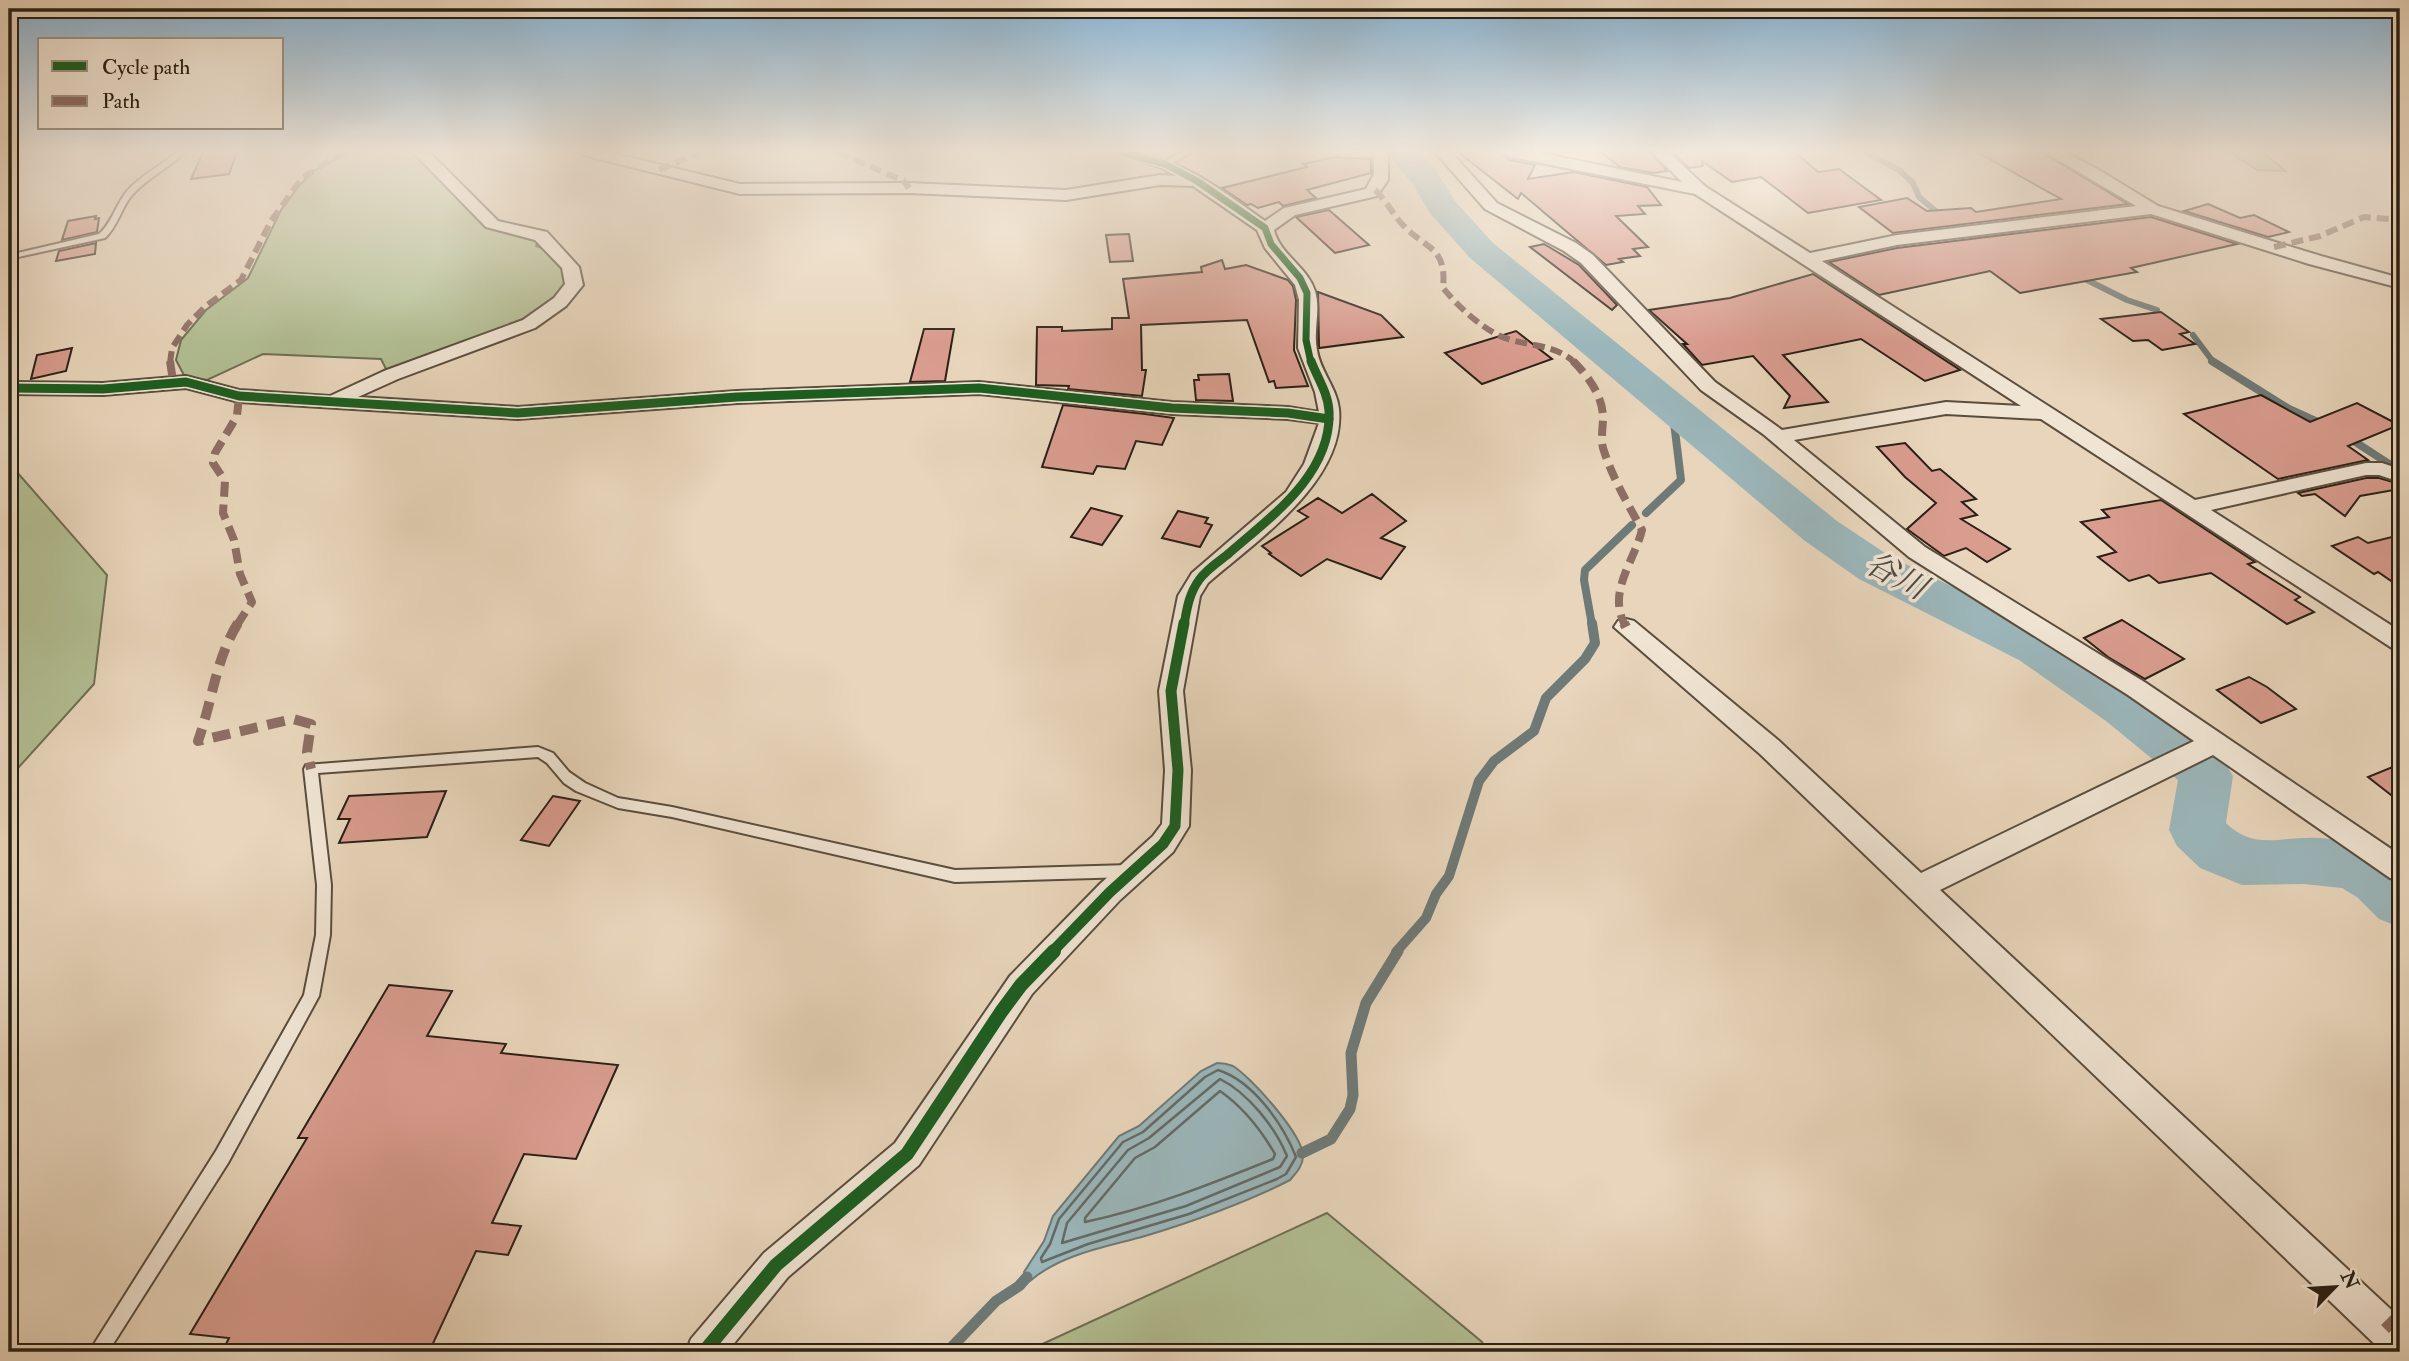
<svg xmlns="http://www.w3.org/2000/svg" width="2409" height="1361" font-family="'IM FELL Double Pica','Noto Serif JP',serif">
	<rect width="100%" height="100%" fill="#e8d5bb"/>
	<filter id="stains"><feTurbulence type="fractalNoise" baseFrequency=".00286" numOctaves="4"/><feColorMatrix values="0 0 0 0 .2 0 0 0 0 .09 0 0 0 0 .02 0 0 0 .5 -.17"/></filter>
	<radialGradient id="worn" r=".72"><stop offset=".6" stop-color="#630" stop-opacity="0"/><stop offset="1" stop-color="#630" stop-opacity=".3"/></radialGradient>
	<g fill="#b2be93" stroke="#6e6f54" stroke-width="2">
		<polygon points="348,152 414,152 482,220 533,235 538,242 536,246 549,251 565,269 567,278 561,293 531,318 388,373 381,359 263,354 207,380 185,377 176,360 181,340 206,310 248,278 281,210 298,187 312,172"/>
		<polygon points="2229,152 2263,152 2285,171 2257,170"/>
		<polygon points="9,463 107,575 94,684 9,778"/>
		<polygon points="1327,1213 1482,1342 1487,1352 1025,1352"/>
	</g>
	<path fill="#9bb6ba" stroke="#6e7a78" stroke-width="2" d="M 1217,1063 C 1222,1063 1228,1064 1233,1066 C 1251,1077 1303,1135 1303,1156 C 1303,1166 1296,1173 1290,1180 C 1250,1201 1189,1223 1145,1236 C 1106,1247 1061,1254 1030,1281 L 1024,1272 L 1044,1241 L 1053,1216 L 1119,1136 L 1139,1126 L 1201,1071 Z"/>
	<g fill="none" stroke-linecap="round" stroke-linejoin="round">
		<g stroke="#626b68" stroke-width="2.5">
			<path d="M 1218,1070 C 1253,1081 1283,1124 1296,1157 L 1286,1174 L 1277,1179 L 1189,1214 L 1088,1244 L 1042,1262 L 1041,1258 L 1050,1244 L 1059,1219 L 1123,1142 L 1143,1132 L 1205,1077 Z"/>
			<path d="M 1220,1079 C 1248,1093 1275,1127 1287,1156 L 1280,1167 L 1186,1206 L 1062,1243 L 1067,1223 L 1128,1150 L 1149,1138 Z"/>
			<path d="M 1220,1091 C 1243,1107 1261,1130 1275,1154 L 1273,1159 C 1211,1184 1151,1208 1085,1222 L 1085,1218 L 1135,1158 L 1155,1147 Z"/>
		</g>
		<g stroke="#6e7a78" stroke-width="6">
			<polyline points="1865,152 1899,170 1913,183 1919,197 1957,229"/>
			<polyline points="1976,237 2016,232 2029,236"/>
			<polyline points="2079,276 2127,300 2157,310"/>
			<polyline points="2193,335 2214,363"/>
		</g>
		<g stroke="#6e7a78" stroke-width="8">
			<polyline points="2212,361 2289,409 2324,425"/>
			<polyline points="2346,436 2400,471"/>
			<polyline points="1646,513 1681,480 1672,406"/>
			<polyline points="1592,625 1584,580 1585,570 1632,525"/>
		</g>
		<polyline stroke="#6e7a78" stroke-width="10" points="1396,952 1426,918 1436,894 1449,876 1479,781 1494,761 1534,731 1546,698 1585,659 1595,643 1592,623"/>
		<g stroke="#6e7a78" stroke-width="11">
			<polyline points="1302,1153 1331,1139 1350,1109 1353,1095 1351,1053 1366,1003 1398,951"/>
			<polyline points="947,1352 996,1301 1019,1286 1027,1277"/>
		</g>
		<path fill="#9bb6ba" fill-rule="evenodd" d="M 1386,152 L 1419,152 L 1436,171 L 1455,201 L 1493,243 L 1837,521 L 1891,557 L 2055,636 L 2142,695 L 2219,753 L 2233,776 L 2226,823 C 2255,852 2282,835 2320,838 C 2347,840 2374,849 2398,863 L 2400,927 L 2379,919 L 2357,897 L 2342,888 L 2304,884 L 2242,885 L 2200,868 L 2177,846 L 2169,830 L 2178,780 L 2106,721 L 2019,660 L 1859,579 L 1805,541 L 1469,257 L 1430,213 L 1412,183 Z"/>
	</g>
	<g fill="#d99c8f" stroke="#2a2015" stroke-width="2">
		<polygon points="203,152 237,152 229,174 191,179"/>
		<polygon points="1458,152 1499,152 1510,160 1535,165 1528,179 1574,172 1647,187 1661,205 1638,206 1645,214 1616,216 1648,247 1633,249 1640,256 1619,259 1623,262 1606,265 1521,193 1518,199"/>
		<polygon points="1601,152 1650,152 1667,171 1653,173 1620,167"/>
		<polygon points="1672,152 1795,152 1818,172 1839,169 1881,200 1808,213 1761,177 1732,182 1702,161 1703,166 1689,168"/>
		<polygon points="1977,152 2043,153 2128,204 1893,233 1859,207 1907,198 1927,211 1971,208 1976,212 2061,199"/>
		<polygon points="1334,157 1371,159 1371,173 1307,190 1316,198 1283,206 1279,202 1258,208 1251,204 1247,205 1222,188 1307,167 1303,164"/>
		<polygon points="2208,204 2240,218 2254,215 2289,232 2268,237 2184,211"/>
		<polygon points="1329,210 1369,245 1335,253 1296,217"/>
		<polygon points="96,216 95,219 99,218 97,232 62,240 68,221"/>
		<polygon points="2151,217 2237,244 2131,268 2137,272 2020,293 1990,271 1879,295 1829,262 1897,248"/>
		<polygon points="1129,234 1133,261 1110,262 1106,235"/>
		<polygon points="96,243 95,254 56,261 59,251"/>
		<polygon points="1544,244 1579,265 1617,305 1612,310 1530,247"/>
		<polygon points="1222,260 1225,269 1246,265 1288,280 1293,286 1296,300 1294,350 1308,386 1276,388 1274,381 1269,382 1247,320 1141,325 1142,370 1146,370 1142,396 1068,389 1069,386 1036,385 1037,327 1062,327 1062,331 1112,329 1112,318 1129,318 1123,279 1202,272 1201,267"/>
		<polygon points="1813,274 1960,370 1925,381 1861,339 1783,355 1828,402 1784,408 1790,396 1753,356 1702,365 1683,344 1687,344 1649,310 1730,298"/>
		<polygon points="1318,292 1381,315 1403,337 1319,348"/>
		<polygon points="2161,312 2189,332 2180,334 2195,344 2162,350 2148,340 2133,341 2101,319"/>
		<polygon points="924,329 954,329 945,381 910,382"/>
		<polygon points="1516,331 1552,359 1482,384 1445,353"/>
		<polygon points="72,348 66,371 31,379 37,355"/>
		<polygon points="1229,374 1233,401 1196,400 1194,380 1199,380 1198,375"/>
		<polygon points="2261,395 2310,422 2357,403 2399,425 2348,446 2368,460 2278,479 2184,414"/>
		<polygon points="1063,405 1145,414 1174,418 1162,445 1136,441 1125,469 1097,466 1093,474 1042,467"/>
		<polygon points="1905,443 1932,471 1940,469 1976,499 1962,502 1977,515 1961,519 2010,549 1987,562 1966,548 1944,556 1907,529 1936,503 1905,477 1877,447"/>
		<polygon points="2366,478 2379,478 2400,484 2400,489 2360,496 2345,516 2315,494 2302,496 2298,493"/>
		<polygon points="1372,494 1406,521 1381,538 1405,547 1381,579 1327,559 1301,576 1269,554 1271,553 1262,546 1308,517 1298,511 1318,498 1342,513"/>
		<polygon points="2161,500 2255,562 2248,564 2300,597 2295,600 2314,612 2287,624 2211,573 2159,583 2149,575 2129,581 2098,557 2116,552 2081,522 2109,517 2102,510"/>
		<polygon points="1091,508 1122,516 1102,545 1071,537"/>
		<polygon points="1178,511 1208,518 1205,523 1212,525 1200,547 1162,538"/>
		<polygon points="2400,535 2400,587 2378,572 2374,574 2332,546 2358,537 2368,543"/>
		<polygon points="2122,620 2184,659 2145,679 2108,657 2084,638"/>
		<polygon points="2249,677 2267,687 2296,709 2261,723 2217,690"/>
		<polygon points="2400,764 2400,802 2368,777"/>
		<polygon points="446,791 427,837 339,843 350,819 338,819 349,796"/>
		<polygon points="553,796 580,801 549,846 521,840"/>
		<polygon points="389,985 452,991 427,1036 506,1044 501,1053 618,1065 576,1159 524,1154 492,1223 521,1226 508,1255 476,1251 429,1352 266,1352 224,1348 229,1338 190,1334 307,1138 298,1138"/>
	</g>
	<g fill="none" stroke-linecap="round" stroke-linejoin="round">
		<defs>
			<g id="service">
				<path d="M 177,152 L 185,152 C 169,168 147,178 132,195 C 121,208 118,226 105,238 L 9,259 L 9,255 L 99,234 C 112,223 116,204 127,191 C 141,175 161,166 177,152 Z"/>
				<polygon points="1181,152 1191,152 1168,166 1161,164"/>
				<polygon points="538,747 553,753 569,772 585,783 618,798 672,807 955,870 1130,865 1135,867 1137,871 1135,875 1130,877 955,882 672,817 618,808 576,791 564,783 547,763 538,757 318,773 331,885 330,935 319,996 228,1163 108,1352 89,1352 216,1151 304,995 316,935 317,885 304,769 306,765"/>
			</g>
			<g id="minor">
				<path d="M 413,152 L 429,152 L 498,221 L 547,232 L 579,267 L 583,285 L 566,306 L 535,328 L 398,379 L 358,397 L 518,407 L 737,391 L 979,382 L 1172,402 L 1288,407 L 1319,412 L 1315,392 L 1298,348 L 1299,300 L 1295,285 L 1265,248 L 1257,230 L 1193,186 L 1160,185 L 1066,200 L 909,193 L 740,194 L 583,155 L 581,152 L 608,152 L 740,184 L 909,183 L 1066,190 L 1160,175 L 1176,176 L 1160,167 L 1113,152 C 1176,152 1215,186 1265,221 L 1284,208 L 1366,189 L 1374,174 L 1373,152 L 1388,152 L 1388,180 L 1377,196 L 1295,215 L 1274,230 C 1280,255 1307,266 1315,291 C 1321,310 1313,330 1317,350 C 1320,371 1337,388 1339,409 C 1346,481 1255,542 1208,583 L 1200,596 L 1183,691 L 1191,770 L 1189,826 L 1173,852 L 1120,900 L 1032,994 L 919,1165 L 788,1277 L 727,1352 L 686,1352 L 691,1339 L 764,1253 L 895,1143 L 1010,976 L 1100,884 L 1153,836 L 1162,824 L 1165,770 L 1159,691 L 1178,596 L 1192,573 L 1286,492 L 1304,464 L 1319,423 L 1288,419 L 1172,414 L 979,394 L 737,403 L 518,419 L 239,402 L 186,388 L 103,395 L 9,394 L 9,382 L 103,383 L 186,376 L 239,390 L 330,396 L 384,371 L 523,320 L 554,298 L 565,284 L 562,268 L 535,240 L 486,227 Z"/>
				<polygon points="1435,152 1451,152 1497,203 1576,243 1593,255 1715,382 1782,430 1946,402 2021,406 1695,194 1511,157 1504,152 1536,152 1682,182 1652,152 1668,152 1706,187 1810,253 1897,235 2136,206 2045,152 2065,152 2099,170 2158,206 2321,256 2400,278 2400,288 2309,264 2151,214 1897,245 1822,261 2195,500 2366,463 2382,463 2400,469 2400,482 2379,475 2366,475 2211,510 2400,631 2400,650 2392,648 2041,419 1946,414 1794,440 1925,547 2146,683 2400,855 2400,881 2390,878 2213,755 1940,890 2400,1318 2400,1352 2383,1352 1760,754 1614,627 1618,621 1626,619 1634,621 1778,740 1921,873 2194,741 2128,695 1909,557 1763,434 1701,390 1581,263 1564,251 1485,209"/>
			</g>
		</defs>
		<use href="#service" stroke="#5a4d3e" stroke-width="4"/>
		<use href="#minor" stroke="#5a4d3e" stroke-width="4"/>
		<use href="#service" fill="#f0e4d3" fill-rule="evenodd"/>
		<use href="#minor" fill="#f0e4d3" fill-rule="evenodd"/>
		<g stroke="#8d6e63" stroke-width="6" stroke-dasharray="12 6" stroke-linecap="butt">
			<polyline points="837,152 904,181 909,188"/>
			<polyline points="659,170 701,152"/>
			<path d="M 1375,190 C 1386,200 1392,213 1402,224 C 1426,250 1447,246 1443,288 C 1457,305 1478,325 1498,335 C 1522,347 1554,342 1575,363"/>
			<polyline points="2274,247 2320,236 2364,217 2400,220"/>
			<polyline points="170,363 172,348 187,325 206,306 241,280 271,221 303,177 344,152"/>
		</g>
		<g stroke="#8d6e63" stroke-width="8" stroke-dasharray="15 8" stroke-linecap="butt">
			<polyline points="170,361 173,381"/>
			<path d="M 1573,361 C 1588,376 1603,396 1603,418 C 1603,428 1600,441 1604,451 C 1613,479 1628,504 1642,530 C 1634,562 1607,592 1625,625"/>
			<polyline points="237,625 252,602 240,574 234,540 223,513 225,481 213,463 215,453 237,416 239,396"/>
		</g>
		<g stroke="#8d6e63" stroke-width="10" stroke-dasharray="18 10" stroke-linecap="butt">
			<path d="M 238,623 C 216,658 212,702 198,741 L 293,719 L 311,724 L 307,752 L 311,769"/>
			<polyline points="1624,623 1626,627"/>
		</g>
		<polyline stroke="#8d6e63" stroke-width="11" stroke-dasharray="24 11" stroke-linecap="butt" points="2385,1329 2400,1314"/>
		<defs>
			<polyline id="cycleway-far3" points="1120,152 1165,164 1197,181 1265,228 1271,244 1300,278 1307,293 1306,340 1311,363"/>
			<g id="cycleway-far2">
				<polyline points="9,388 103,389 186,382 239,396 518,413 737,397 979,388 1172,408 1288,413 1329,419"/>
				<path d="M 1184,625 C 1187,608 1189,594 1199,580 C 1206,570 1218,562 1227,555 C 1269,518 1332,475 1329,411 C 1328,393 1317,377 1311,361"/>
			</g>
			<polyline id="cycleway-far1" points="1052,952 1110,892 1163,844 1175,826 1178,770 1171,691 1184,623"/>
			<polyline id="cycleway" points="704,1352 776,1265 907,1154 1001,1012 1021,985 1054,951"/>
		</defs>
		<use href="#cycleway-far3" stroke="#f0e4d3" stroke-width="10"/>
		<use href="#cycleway-far2" stroke="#f0e4d3" stroke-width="12"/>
		<use href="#cycleway-far1" stroke="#f0e4d3" stroke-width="16"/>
		<use href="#cycleway" stroke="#f0e4d3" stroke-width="18"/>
		<use href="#cycleway-far3" stroke="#1b5e20" stroke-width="7"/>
		<use href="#cycleway-far2" stroke="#1b5e20" stroke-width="9"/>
		<use href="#cycleway-far1" stroke="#1b5e20" stroke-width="11"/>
		<use href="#cycleway" stroke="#1b5e20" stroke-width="14"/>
	</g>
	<linearGradient id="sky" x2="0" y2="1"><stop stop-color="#89b5d6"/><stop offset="0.44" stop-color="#f5ece0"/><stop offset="1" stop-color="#f5ece0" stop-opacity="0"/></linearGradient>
	<rect width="2409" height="343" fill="url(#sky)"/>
	<g text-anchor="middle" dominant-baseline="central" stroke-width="7" stroke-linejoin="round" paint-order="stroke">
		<g font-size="32" font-style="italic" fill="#4c4d47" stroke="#f0e4d3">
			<text transform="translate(1896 576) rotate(28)">谷川</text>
		</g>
	</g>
	<rect width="2409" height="1361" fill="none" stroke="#e8d5bb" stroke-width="35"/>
	<rect x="10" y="10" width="2388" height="1340" fill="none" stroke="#2a2015" stroke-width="3.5"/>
	<rect x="18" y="18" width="2374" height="1326" fill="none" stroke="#2a2015" stroke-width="2"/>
	<rect x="38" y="38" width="245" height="91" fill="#f0e4d3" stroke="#a19687" stroke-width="2"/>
	<rect x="52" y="61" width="35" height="10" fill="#1b5e20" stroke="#a19687" stroke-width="2"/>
	<text x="102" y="74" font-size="21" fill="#2a2015">Cycle path</text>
	<rect x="52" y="96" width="35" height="10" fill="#8d6e63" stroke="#a19687" stroke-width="2"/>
	<text x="102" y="108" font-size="21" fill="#2a2015">Path</text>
	<g transform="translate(2335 1287) rotate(65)" stroke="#f0e4d3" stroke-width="5" paint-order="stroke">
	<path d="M0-5L12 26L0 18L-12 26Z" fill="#2a2015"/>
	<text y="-10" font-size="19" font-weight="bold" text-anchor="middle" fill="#2a2015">N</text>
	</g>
	<rect width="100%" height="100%" filter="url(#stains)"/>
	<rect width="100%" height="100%" fill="url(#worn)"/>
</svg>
